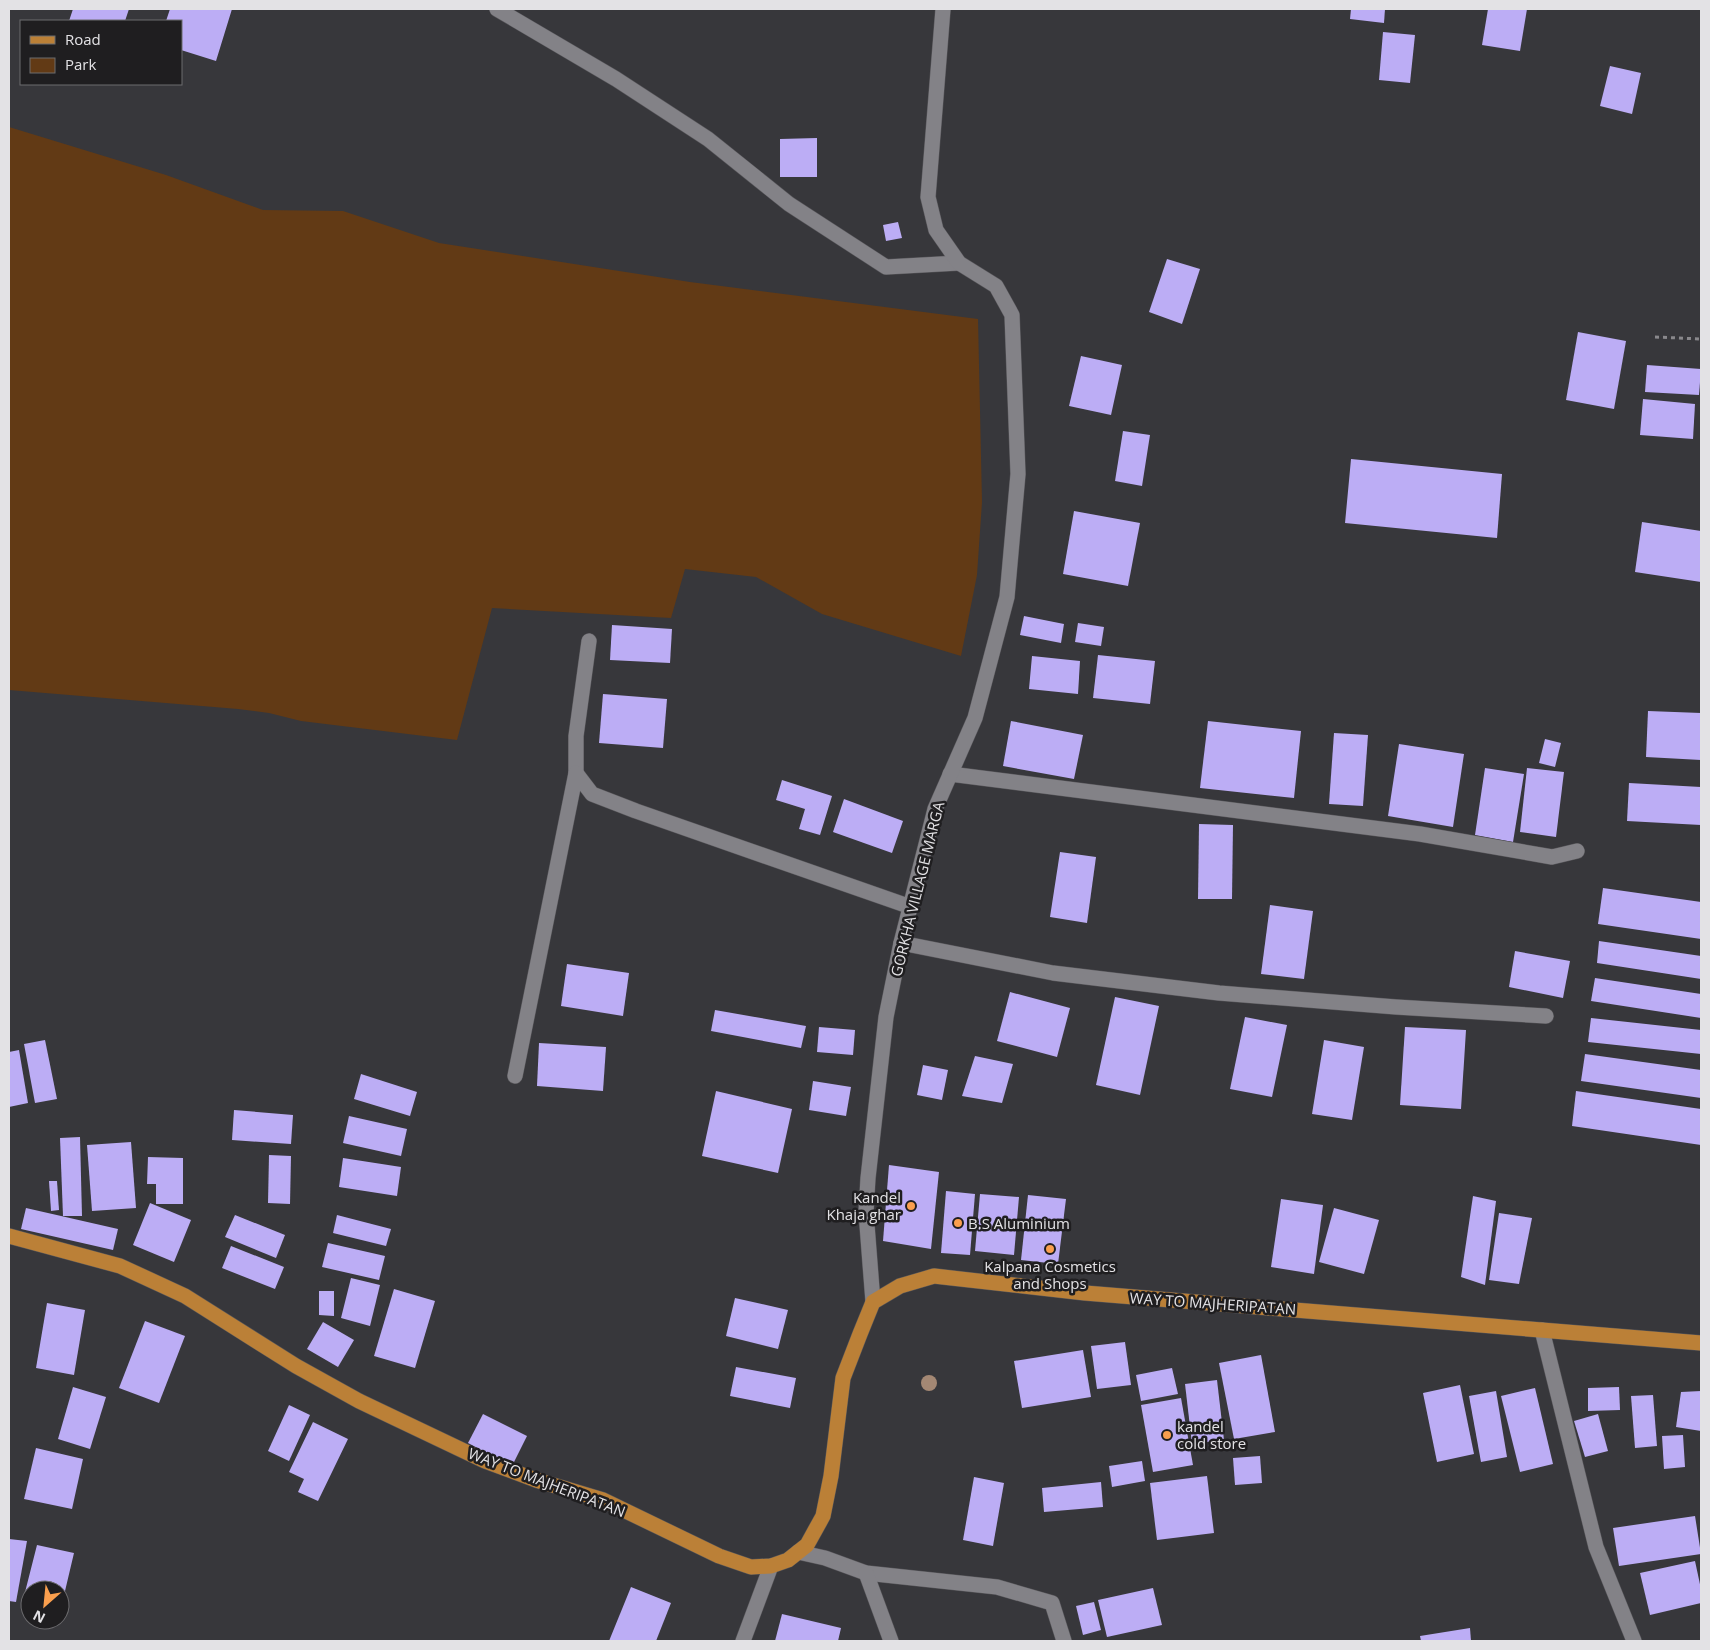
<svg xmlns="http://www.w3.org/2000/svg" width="1710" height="1650" font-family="'Open Sans',sans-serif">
	<rect width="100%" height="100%" fill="#37373b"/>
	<polygon fill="#623a15" points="9,127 166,175 263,210 343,211 439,243 690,282 978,319 982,502 977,575 961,656 822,614 756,577 685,569 671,618 492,608 457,740 301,721 269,713 238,709 9,690"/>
	<g fill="#bcadf5">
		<polygon points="73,9 129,9 125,21 69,21"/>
		<polygon points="170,9 232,9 216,61 181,50 181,21 166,21"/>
		<polygon points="1351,9 1385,9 1384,23 1350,19"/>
		<polygon points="1488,9 1527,9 1520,51 1482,45"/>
		<polygon points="1383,32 1415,35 1410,83 1379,80"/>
		<polygon points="1610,66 1641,73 1632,114 1600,106"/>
		<polygon points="817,138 817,177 780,177 780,139"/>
		<polygon points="898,222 902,238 886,241 883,225"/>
		<polygon points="1167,259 1200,269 1182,324 1149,312"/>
		<polygon points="1578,332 1626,341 1614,409 1566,400"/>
		<polygon points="1081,356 1122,365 1111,415 1069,406"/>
		<polygon points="1647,365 1701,369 1699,395 1645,392"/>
		<polygon points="1643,399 1695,404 1693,439 1640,435"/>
		<polygon points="1123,431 1150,435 1142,486 1115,481"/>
		<polygon points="1351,459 1502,474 1497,538 1345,523"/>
		<polygon points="1074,511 1140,523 1128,586 1063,574"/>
		<polygon points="1642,522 1701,531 1701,582 1635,572"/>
		<polygon points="1024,616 1064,624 1061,643 1020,635"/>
		<polygon points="1078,623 1104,627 1101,646 1075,642"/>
		<polygon points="612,625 672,629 670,663 610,660"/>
		<polygon points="1098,655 1155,661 1150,704 1093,698"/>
		<polygon points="1032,656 1080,661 1078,694 1029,689"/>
		<polygon points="603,694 667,699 663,748 599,743"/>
		<polygon points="1648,711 1701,713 1701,760 1646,757"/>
		<polygon points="1011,721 1083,735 1074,779 1003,766"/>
		<polygon points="1208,721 1301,731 1294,798 1200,788"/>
		<polygon points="1334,733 1368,735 1363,806 1329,804"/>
		<polygon points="1545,739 1561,743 1555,767 1539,763"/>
		<polygon points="1399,744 1464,754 1453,827 1388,816"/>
		<polygon points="1485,768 1524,774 1513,842 1475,835"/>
		<polygon points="1527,768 1564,772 1556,837 1520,832"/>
		<polygon points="782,780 832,796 820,835 799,829 805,809 776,800"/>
		<polygon points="1629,783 1701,787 1701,825 1627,821"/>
		<polygon points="844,799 903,821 892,853 833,832"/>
		<polygon points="1199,824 1233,825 1232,899 1198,899"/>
		<polygon points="1060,852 1096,857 1087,923 1050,917"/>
		<polygon points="1603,888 1701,902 1701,939 1598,924"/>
		<polygon points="1270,905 1313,911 1304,979 1261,974"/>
		<polygon points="1599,941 1701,956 1701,979 1597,963"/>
		<polygon points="1515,951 1570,961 1563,998 1509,987"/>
		<polygon points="567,964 629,973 623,1016 561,1006"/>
		<polygon points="1595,978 1701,994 1701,1018 1591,1001"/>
		<polygon points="1010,992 1070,1008 1057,1057 997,1041"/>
		<polygon points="1115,997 1159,1006 1140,1095 1096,1085"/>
		<polygon points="715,1010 806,1026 801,1048 711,1031"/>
		<polygon points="1245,1017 1287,1025 1272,1097 1230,1089"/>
		<polygon points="1591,1018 1701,1030 1701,1054 1588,1042"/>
		<polygon points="819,1027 855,1030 853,1055 817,1052"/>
		<polygon points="1405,1027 1466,1030 1461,1109 1400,1105"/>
		<polygon points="45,1040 57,1099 35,1103 24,1044"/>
		<polygon points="1324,1040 1364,1047 1352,1120 1312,1114"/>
		<polygon points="539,1043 606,1047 603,1091 537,1086"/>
		<polygon points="19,1050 28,1103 9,1107 9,1052"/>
		<polygon points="1585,1054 1701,1070 1701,1098 1581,1081"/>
		<polygon points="975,1056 1013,1064 1002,1103 962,1096"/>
		<polygon points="923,1065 948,1070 942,1100 917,1095"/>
		<polygon points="361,1074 417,1092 410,1116 354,1099"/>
		<polygon points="813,1081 851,1087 846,1116 809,1110"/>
		<polygon points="716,1091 792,1109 778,1173 702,1156"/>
		<polygon points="1576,1091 1701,1109 1701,1145 1572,1126"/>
		<polygon points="234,1110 293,1115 291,1144 232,1140"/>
		<polygon points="349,1116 407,1129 401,1156 343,1143"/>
		<polygon points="80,1137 82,1216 63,1216 60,1138"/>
		<polygon points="131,1142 136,1208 92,1211 87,1145"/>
		<polygon points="269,1155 291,1156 290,1204 268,1203"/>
		<polygon points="148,1157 183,1158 183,1204 156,1204 156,1184 147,1184"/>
		<polygon points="343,1158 401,1167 397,1196 339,1187"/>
		<polygon points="889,1165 939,1172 931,1249 883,1241"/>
		<polygon points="49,1181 57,1181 59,1210 51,1211"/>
		<polygon points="946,1191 975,1194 970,1255 941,1253"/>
		<polygon points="980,1194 1019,1197 1014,1255 975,1251"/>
		<polygon points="1028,1195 1066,1199 1058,1264 1021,1260"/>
		<polygon points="1473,1196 1496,1201 1485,1285 1461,1277"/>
		<polygon points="1281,1199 1323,1205 1314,1274 1271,1267"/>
		<polygon points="150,1203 191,1220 174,1262 133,1245"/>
		<polygon points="26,1208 118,1229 113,1250 21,1229"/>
		<polygon points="1334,1208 1379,1220 1364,1274 1319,1262"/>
		<polygon points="1499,1213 1532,1218 1519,1284 1489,1280"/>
		<polygon points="235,1215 285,1235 276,1258 225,1237"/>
		<polygon points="337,1215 391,1229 386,1246 333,1233"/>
		<polygon points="328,1243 385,1256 379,1280 322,1267"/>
		<polygon points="231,1246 284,1267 275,1289 222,1268"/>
		<polygon points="351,1278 380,1285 370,1326 341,1318"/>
		<polygon points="394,1289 435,1301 415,1368 374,1356"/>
		<polygon points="319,1291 334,1291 334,1316 319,1315"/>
		<polygon points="735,1298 788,1310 778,1349 726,1336"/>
		<polygon points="47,1303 85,1310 74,1375 36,1368"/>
		<polygon points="145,1321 185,1336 159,1403 119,1388"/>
		<polygon points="323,1322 354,1340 338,1367 307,1349"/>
		<polygon points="1125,1342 1131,1385 1097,1389 1091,1346"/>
		<polygon points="1083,1350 1091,1397 1022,1408 1014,1361"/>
		<polygon points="1261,1355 1275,1432 1234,1439 1219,1363"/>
		<polygon points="736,1367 796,1378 790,1408 730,1396"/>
		<polygon points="1172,1368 1178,1394 1141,1401 1136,1375"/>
		<polygon points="1217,1380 1224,1440 1192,1444 1185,1384"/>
		<polygon points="1460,1385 1474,1454 1437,1462 1423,1393"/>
		<polygon points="73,1387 106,1397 90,1449 58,1439"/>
		<polygon points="1619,1387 1620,1410 1588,1411 1588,1388"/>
		<polygon points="1535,1388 1553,1464 1520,1472 1501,1396"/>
		<polygon points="1496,1391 1507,1457 1481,1462 1469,1396"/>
		<polygon points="1701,1391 1701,1431 1676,1427 1681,1392"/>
		<polygon points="1653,1395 1657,1446 1635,1448 1631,1396"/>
		<polygon points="1181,1398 1193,1465 1153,1472 1141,1405"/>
		<polygon points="289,1405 310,1415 289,1461 268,1451"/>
		<polygon points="483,1414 527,1436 512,1466 468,1443"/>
		<polygon points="1598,1414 1608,1451 1585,1457 1574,1421"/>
		<polygon points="313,1422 348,1439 318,1501 298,1492 304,1479 289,1472"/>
		<polygon points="1683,1435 1685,1467 1664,1469 1662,1436"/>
		<polygon points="36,1448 83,1459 72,1509 24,1499"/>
		<polygon points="1260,1456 1262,1483 1235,1485 1233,1458"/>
		<polygon points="1142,1461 1145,1481 1112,1487 1109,1466"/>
		<polygon points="1207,1476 1214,1533 1157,1540 1150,1483"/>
		<polygon points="974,1477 1004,1483 993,1546 963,1540"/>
		<polygon points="1101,1482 1103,1507 1044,1512 1042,1488"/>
		<polygon points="1695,1516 1701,1554 1619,1566 1613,1528"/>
		<polygon points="9,1539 27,1541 16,1602 9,1601"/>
		<polygon points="37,1545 74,1553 61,1608 60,1590 30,1590 30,1605 22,1604"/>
		<polygon points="1695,1561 1701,1589 1701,1603 1650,1615 1640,1573"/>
		<polygon points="631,1587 671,1603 656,1641 609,1641"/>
		<polygon points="1153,1588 1162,1625 1107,1637 1098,1600"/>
		<polygon points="1094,1602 1101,1630 1083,1635 1076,1606"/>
		<polygon points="782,1614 841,1628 838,1641 775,1641"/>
		<polygon points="1470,1628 1471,1641 1421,1641 1420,1636"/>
	</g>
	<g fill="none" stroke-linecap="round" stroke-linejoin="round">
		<defs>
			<g id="minor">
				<polyline points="497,9 616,79 708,139 789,204 886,267 959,263"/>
				<polyline points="576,773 576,736 589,641"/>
				<polyline points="950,774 1420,834 1552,857 1577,851"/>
				<polyline points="901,943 1053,973 1219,993 1396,1007 1546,1016"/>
				<polyline points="515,1076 576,773 592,794 636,811 911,907"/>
				<polyline points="873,1302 866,1212 868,1178 886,1017 901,943 935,809 975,718 1007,597 1018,474 1012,315 996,286 959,263 936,230 928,197 943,9"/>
				<polyline points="1542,1330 1596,1547 1634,1641"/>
				<polyline points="798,1552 825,1558 866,1573 997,1587 1052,1603 1064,1641"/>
				<polyline points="866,1573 891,1641"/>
				<polyline points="743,1641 771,1566"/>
			</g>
			<polyline id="major" points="9,1236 120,1266 185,1296 296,1366 359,1401 485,1461 536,1480 603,1500 719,1556 751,1567 771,1566 788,1560 807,1545 823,1516 831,1476 843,1378 860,1334 873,1302 900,1286 934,1276 1085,1293 1701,1343"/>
		</defs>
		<use href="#minor" stroke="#565559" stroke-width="16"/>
		<use href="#major" stroke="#565559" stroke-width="16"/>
		<polyline stroke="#89888c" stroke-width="3" stroke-dasharray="4 4" stroke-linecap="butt" points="1655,337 1701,339"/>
		<use href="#minor" stroke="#838287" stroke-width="15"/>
		<use href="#major" stroke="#bb8037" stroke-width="15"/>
	</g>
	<circle fill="#a48874" cx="929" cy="1383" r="8"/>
	<g fill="#fa9f4e" stroke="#1f1e20" stroke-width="2">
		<circle cx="911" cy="1206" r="5"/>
		<circle cx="958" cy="1223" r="5"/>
		<circle cx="1050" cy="1249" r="5"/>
		<circle cx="1167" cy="1435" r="5"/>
	</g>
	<g text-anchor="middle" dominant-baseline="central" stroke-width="5" stroke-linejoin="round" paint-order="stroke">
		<g font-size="15" fill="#e3e2e5" stroke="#1f1e20">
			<text transform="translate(917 889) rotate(-76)">GORKHA VILLAGE MARGA</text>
			<text transform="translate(1213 1303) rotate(4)">WAY TO MAJHERIPATAN</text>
			<text transform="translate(547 1482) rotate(21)">WAY TO MAJHERIPATAN</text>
		</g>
		<g font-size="15" fill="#e3e2e5" stroke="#1f1e20" text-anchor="start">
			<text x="901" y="1197" text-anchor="end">Kandel<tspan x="901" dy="17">Khaja ghar</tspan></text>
			<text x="968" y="1223">B.S Aluminium</text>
			<text x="1050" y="1266" text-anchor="middle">Kalpana Cosmetics<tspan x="1050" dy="17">and Shops</tspan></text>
			<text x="1177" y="1426">kandel<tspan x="1177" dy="17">cold store</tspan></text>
		</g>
	</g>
	<rect width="1710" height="1650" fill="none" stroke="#e3e2e5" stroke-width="20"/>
	<rect x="20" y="20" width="162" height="65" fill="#1f1e20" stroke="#6d6c6f"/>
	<rect x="30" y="36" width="25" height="8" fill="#bb8037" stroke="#6d6c6f"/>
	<text x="65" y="45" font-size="15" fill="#e3e2e5">Road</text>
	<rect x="30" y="58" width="25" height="15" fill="#623a15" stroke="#6d6c6f"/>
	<text x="65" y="70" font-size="15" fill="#e3e2e5">Park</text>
	<g transform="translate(45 1605) rotate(207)"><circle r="24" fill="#1f1e20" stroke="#6d6c6f"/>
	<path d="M0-4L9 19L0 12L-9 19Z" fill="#fa9f4e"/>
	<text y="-8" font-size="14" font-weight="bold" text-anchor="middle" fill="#e3e2e5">N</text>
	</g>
</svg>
